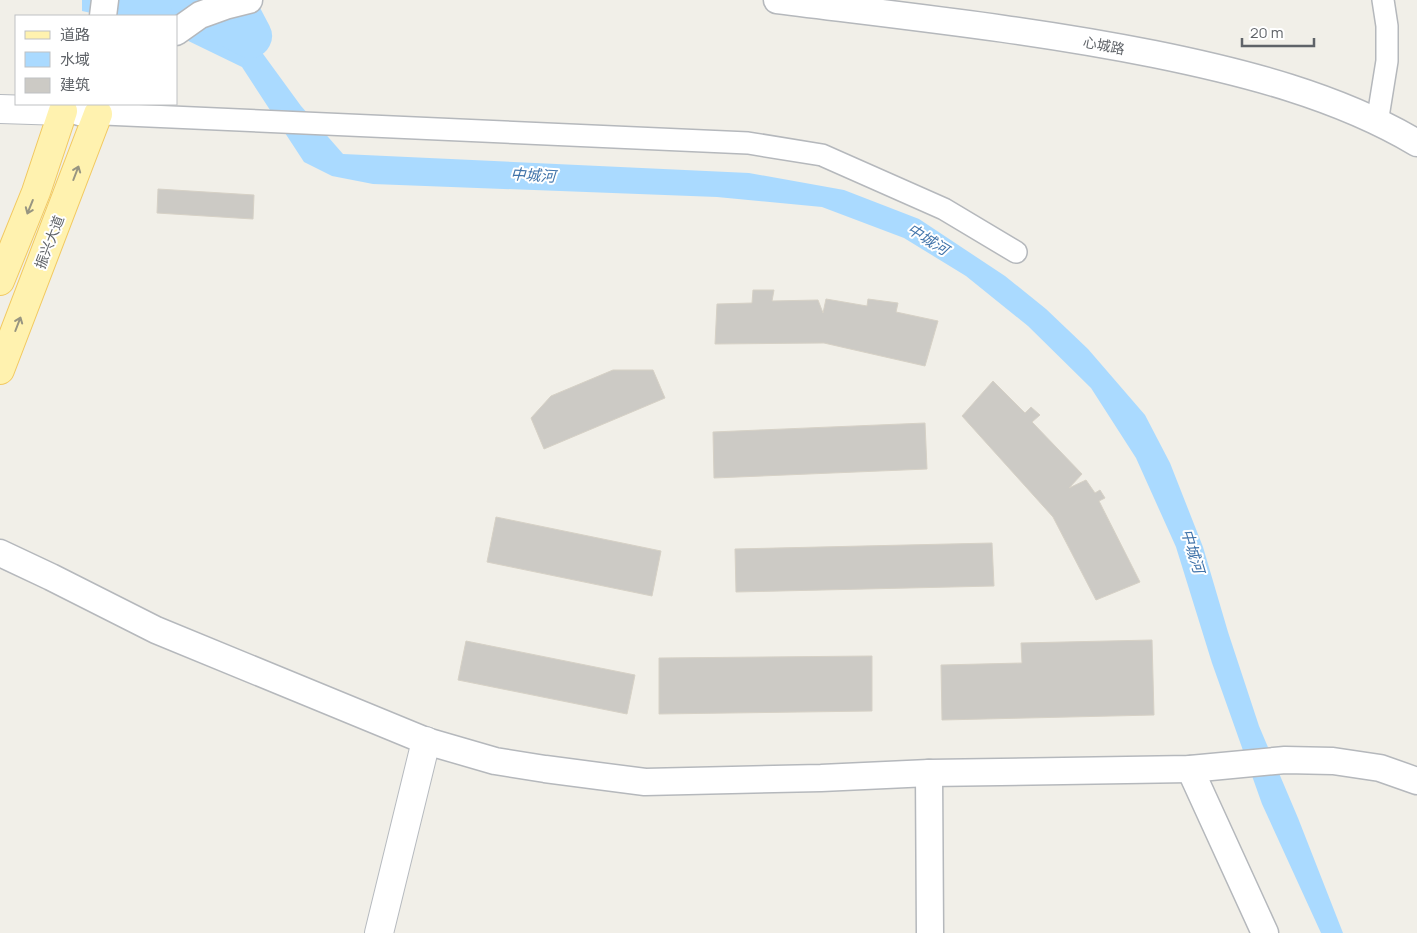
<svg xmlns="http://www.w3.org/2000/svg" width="1417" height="933" font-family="Manrope,'Noto Sans SC',sans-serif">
	<rect width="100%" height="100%" fill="#f1efe8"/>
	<polygon fill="#aadaff" points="82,0 178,0 250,36 301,106 343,154 749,173 844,190 919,219 1005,276 1046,309 1088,349 1145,415 1170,463 1203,547 1228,632 1259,726 1298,818 1343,933 1321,933 1262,804 1212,663 1176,547 1136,458 1091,388 1028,326 966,276 904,238 822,207 717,197 373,184 332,176 304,162 242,67 176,35 176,16 105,16 82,11"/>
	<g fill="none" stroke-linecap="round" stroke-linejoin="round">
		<polyline stroke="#aadaff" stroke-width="44" points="192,0 194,7 250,36 231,0"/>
	</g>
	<g fill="#cccac5" stroke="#d6d1c6">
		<polygon points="158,189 254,195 253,219 157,213"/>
		<polygon points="753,290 774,290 772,301 818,300 823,313 826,299 867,306 868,299 898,303 896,312 938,321 925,366 824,343 715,344 717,304 752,303"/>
		<polygon points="613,370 653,370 665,398 544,449 531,418 551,396"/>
		<polygon points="993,381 1025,413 1031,407 1040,415 1032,422 1082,474 1069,488 1086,480 1095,493 1100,490 1105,498 1099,501 1140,582 1096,600 1053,517 962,416"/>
		<polygon points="925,423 927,469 714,478 713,432"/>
		<polygon points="496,517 661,551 652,596 487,562"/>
		<polygon points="992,543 994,586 736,592 735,549"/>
		<polygon points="1152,640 1154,715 942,720 941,665 1022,663 1021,643"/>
		<polygon points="466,641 635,675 627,714 458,680"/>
		<polygon points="872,656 872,711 659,714 659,658"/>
	</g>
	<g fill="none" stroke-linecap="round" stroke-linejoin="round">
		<defs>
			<g id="minor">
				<polyline points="82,113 748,143 822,155 944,209 1016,252"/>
				<polyline points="1377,123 1387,61 1387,26 1383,0"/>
			</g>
			<g id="tertiary">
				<path d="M 777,0 C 903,16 1029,29 1154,54 C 1243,72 1338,96 1417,143"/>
				<polyline points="103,16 105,0"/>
				<polyline points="176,32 200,15 225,6 249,0"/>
				<polyline points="79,112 89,104"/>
				<polyline points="0,553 51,577 156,630 426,741 495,761 545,769 645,782 821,778 929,773 1190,769 1285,760 1333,761 1380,768 1417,781"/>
				<polyline points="1190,769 1265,933"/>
				<polyline points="929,773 930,933"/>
			</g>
			<g id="secondary">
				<polyline points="0,109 63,111"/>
				<polyline points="379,933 426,741"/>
			</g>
			<g id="primary">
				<polyline points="0,281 36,192 63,111"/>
				<polyline points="0,370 98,114"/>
			</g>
		</defs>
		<use href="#minor" stroke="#b5b8bc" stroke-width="24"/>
		<use href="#tertiary" stroke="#b5b8bc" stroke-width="29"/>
		<use href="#secondary" stroke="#b6babf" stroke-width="30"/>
		<use href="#primary" stroke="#f2c960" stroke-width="30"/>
		<use href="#minor" stroke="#fff" stroke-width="21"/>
		<use href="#tertiary" stroke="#fff" stroke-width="26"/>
		<use href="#secondary" stroke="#fff" stroke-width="28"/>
		<use href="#primary" stroke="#fff2af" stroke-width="28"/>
	</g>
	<defs><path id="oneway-shaft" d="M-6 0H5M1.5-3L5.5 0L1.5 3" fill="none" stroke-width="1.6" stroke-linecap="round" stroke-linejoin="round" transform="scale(1.25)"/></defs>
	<g stroke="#979581">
		<use href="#oneway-shaft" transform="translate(76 173) rotate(-69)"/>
		<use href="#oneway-shaft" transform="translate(30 207) rotate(112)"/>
		<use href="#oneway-shaft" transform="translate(18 324) rotate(-69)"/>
	</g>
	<g text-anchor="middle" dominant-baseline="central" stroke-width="4" stroke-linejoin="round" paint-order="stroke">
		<g font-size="14" fill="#5f6368" stroke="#fff">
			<text transform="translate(1104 45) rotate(11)">心城路</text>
			<text transform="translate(49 242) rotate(-69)">振兴大道</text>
		</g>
		<g font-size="15" font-style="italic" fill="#4174aa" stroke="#fff">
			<text transform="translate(533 175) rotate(3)">中城河</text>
			<text transform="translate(928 239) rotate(32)">中城河</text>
			<text transform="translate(1193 551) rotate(73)">中城河</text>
		</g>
	</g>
	<rect x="15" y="15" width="162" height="90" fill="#ffffff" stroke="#bfc1c3"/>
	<rect x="25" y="31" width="25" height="8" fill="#fff2af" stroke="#bfc1c3"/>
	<text x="60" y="40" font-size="15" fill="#5f6368">道路</text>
	<rect x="25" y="52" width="25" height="15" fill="#aadaff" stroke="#bfc1c3"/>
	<text x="60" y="65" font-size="15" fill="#5f6368">水域</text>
	<rect x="25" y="78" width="25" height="15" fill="#cccac5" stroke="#bfc1c3"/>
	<text x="60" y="90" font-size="15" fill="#5f6368">建筑</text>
	<path d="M1242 38v8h72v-8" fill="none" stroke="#5f6368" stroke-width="2.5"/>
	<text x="1250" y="38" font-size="15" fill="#5f6368" stroke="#ffffff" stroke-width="4" paint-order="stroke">20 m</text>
</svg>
